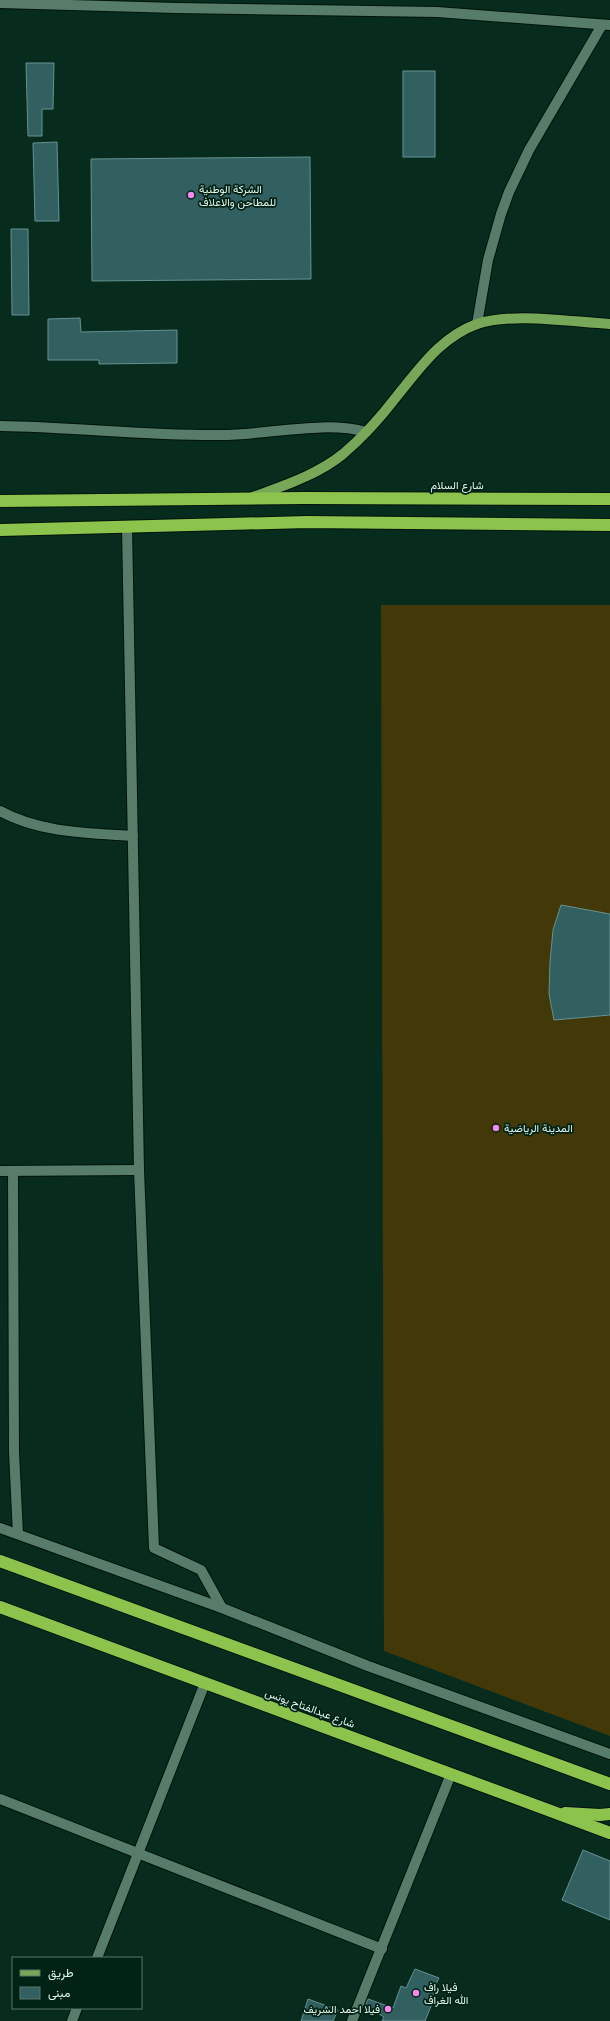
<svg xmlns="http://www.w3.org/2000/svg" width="610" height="2021" font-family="Montserrat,Vazirmatn,sans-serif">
	<rect width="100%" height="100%" fill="#072c1e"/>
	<polygon fill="#433908" points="381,605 610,605 610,1736 384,1651"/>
	<g fill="#325f60" stroke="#649292">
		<polygon points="26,63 54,63 53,109 42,109 42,136 28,136"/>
		<rect x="403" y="71" width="32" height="86"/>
		<polygon points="57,142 59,221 35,221 33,143"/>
		<polygon points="310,157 311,279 92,281 91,159"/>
		<polygon points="11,229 28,229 29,315 12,315"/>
		<polygon points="80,318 81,332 177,330 177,363 99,364 99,360 48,360 48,319"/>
		<polygon points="561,905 610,914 610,1015 554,1020 549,994 550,962 553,930"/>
		<polygon points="583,1850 610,1861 610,1920 562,1900"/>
		<polygon points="415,1969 439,1978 432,1992 436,1994 425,2021 382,2021 384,2017 365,2006 368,1999 393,2008 401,1986 406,1988"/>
		<polygon points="308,1999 338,2010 333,2021 301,2021"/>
	</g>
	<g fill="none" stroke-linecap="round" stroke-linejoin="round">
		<defs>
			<g id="minor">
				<polyline points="0,3 176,8 437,12 610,25"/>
				<polyline points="477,324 488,260 501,214 509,192 529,150 602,25"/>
				<path d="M 0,426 C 74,427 148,436 222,435 C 266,435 325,420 366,432"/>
				<polyline points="127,527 139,1170 154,1548 201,1570 222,1608 368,1666 610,1754"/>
				<path d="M 0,811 C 40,833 88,833 133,836"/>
				<polyline points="0,1171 139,1170"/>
				<polyline points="13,1171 14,1452 18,1534"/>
				<polyline points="0,1528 222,1608"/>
				<polyline points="0,1799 382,1949"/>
				<polyline points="97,1958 205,1683"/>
				<polyline points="72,2021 77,2008"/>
				<polyline points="352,2021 451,1774"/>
			</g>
			<path id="major" d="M 253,497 C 285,485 317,475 343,454 C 363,437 381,417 397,396 C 420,368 441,337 477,324 C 514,312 571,322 610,324"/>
			<g id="highway">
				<polyline points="0,501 304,498 610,499"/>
				<polyline points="0,530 307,522 610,525"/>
				<polyline points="0,1561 610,1784"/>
				<polyline points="0,1607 610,1833"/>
				<polyline points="565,1813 600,1815 610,1814"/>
			</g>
		</defs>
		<use href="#minor" stroke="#001309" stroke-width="12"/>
		<use href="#major" stroke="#001309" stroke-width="12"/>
		<use href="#highway" stroke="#001309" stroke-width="14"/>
		<use href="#minor" stroke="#577c6a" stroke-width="10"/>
		<use href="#major" stroke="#77a759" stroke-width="10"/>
		<use href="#highway" stroke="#8cc34d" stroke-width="12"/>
	</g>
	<g fill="#f589ee" stroke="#002315" stroke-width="1.5">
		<circle cx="191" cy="195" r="4"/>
		<circle cx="496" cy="1128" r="4"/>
		<circle cx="416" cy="1993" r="4"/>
		<circle cx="388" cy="2009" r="4"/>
	</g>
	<g text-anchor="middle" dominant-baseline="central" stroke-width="3.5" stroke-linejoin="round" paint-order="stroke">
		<g font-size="11" fill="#e2f6ec" stroke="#002315" text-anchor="start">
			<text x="199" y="189">الشركة الوطنية<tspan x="199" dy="13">للمطاحن والاعلاف</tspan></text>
			<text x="504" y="1128">المدينة الرياضية</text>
			<text x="424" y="1987">فيلا راف<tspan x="424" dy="13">الله الغراف</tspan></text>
			<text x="380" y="2009" text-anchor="end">فيلا احمد الشريف</text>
		</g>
		<g font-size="11" fill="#e2f6ec" stroke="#002315">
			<text x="457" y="485">شارع السلام</text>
			<text transform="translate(310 1708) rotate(20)">شارع عبدالفتاح يونس</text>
		</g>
	</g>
	<rect x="12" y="1957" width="130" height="52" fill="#002315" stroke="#5a776b"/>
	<rect x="20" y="1970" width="20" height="6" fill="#77a759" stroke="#5a776b"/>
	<text x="48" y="1977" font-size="12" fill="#e2f6ec">طريق</text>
	<rect x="20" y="1987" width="20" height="12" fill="#325f60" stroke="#5a776b"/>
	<text x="48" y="1997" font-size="12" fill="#e2f6ec">مبنى</text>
</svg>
